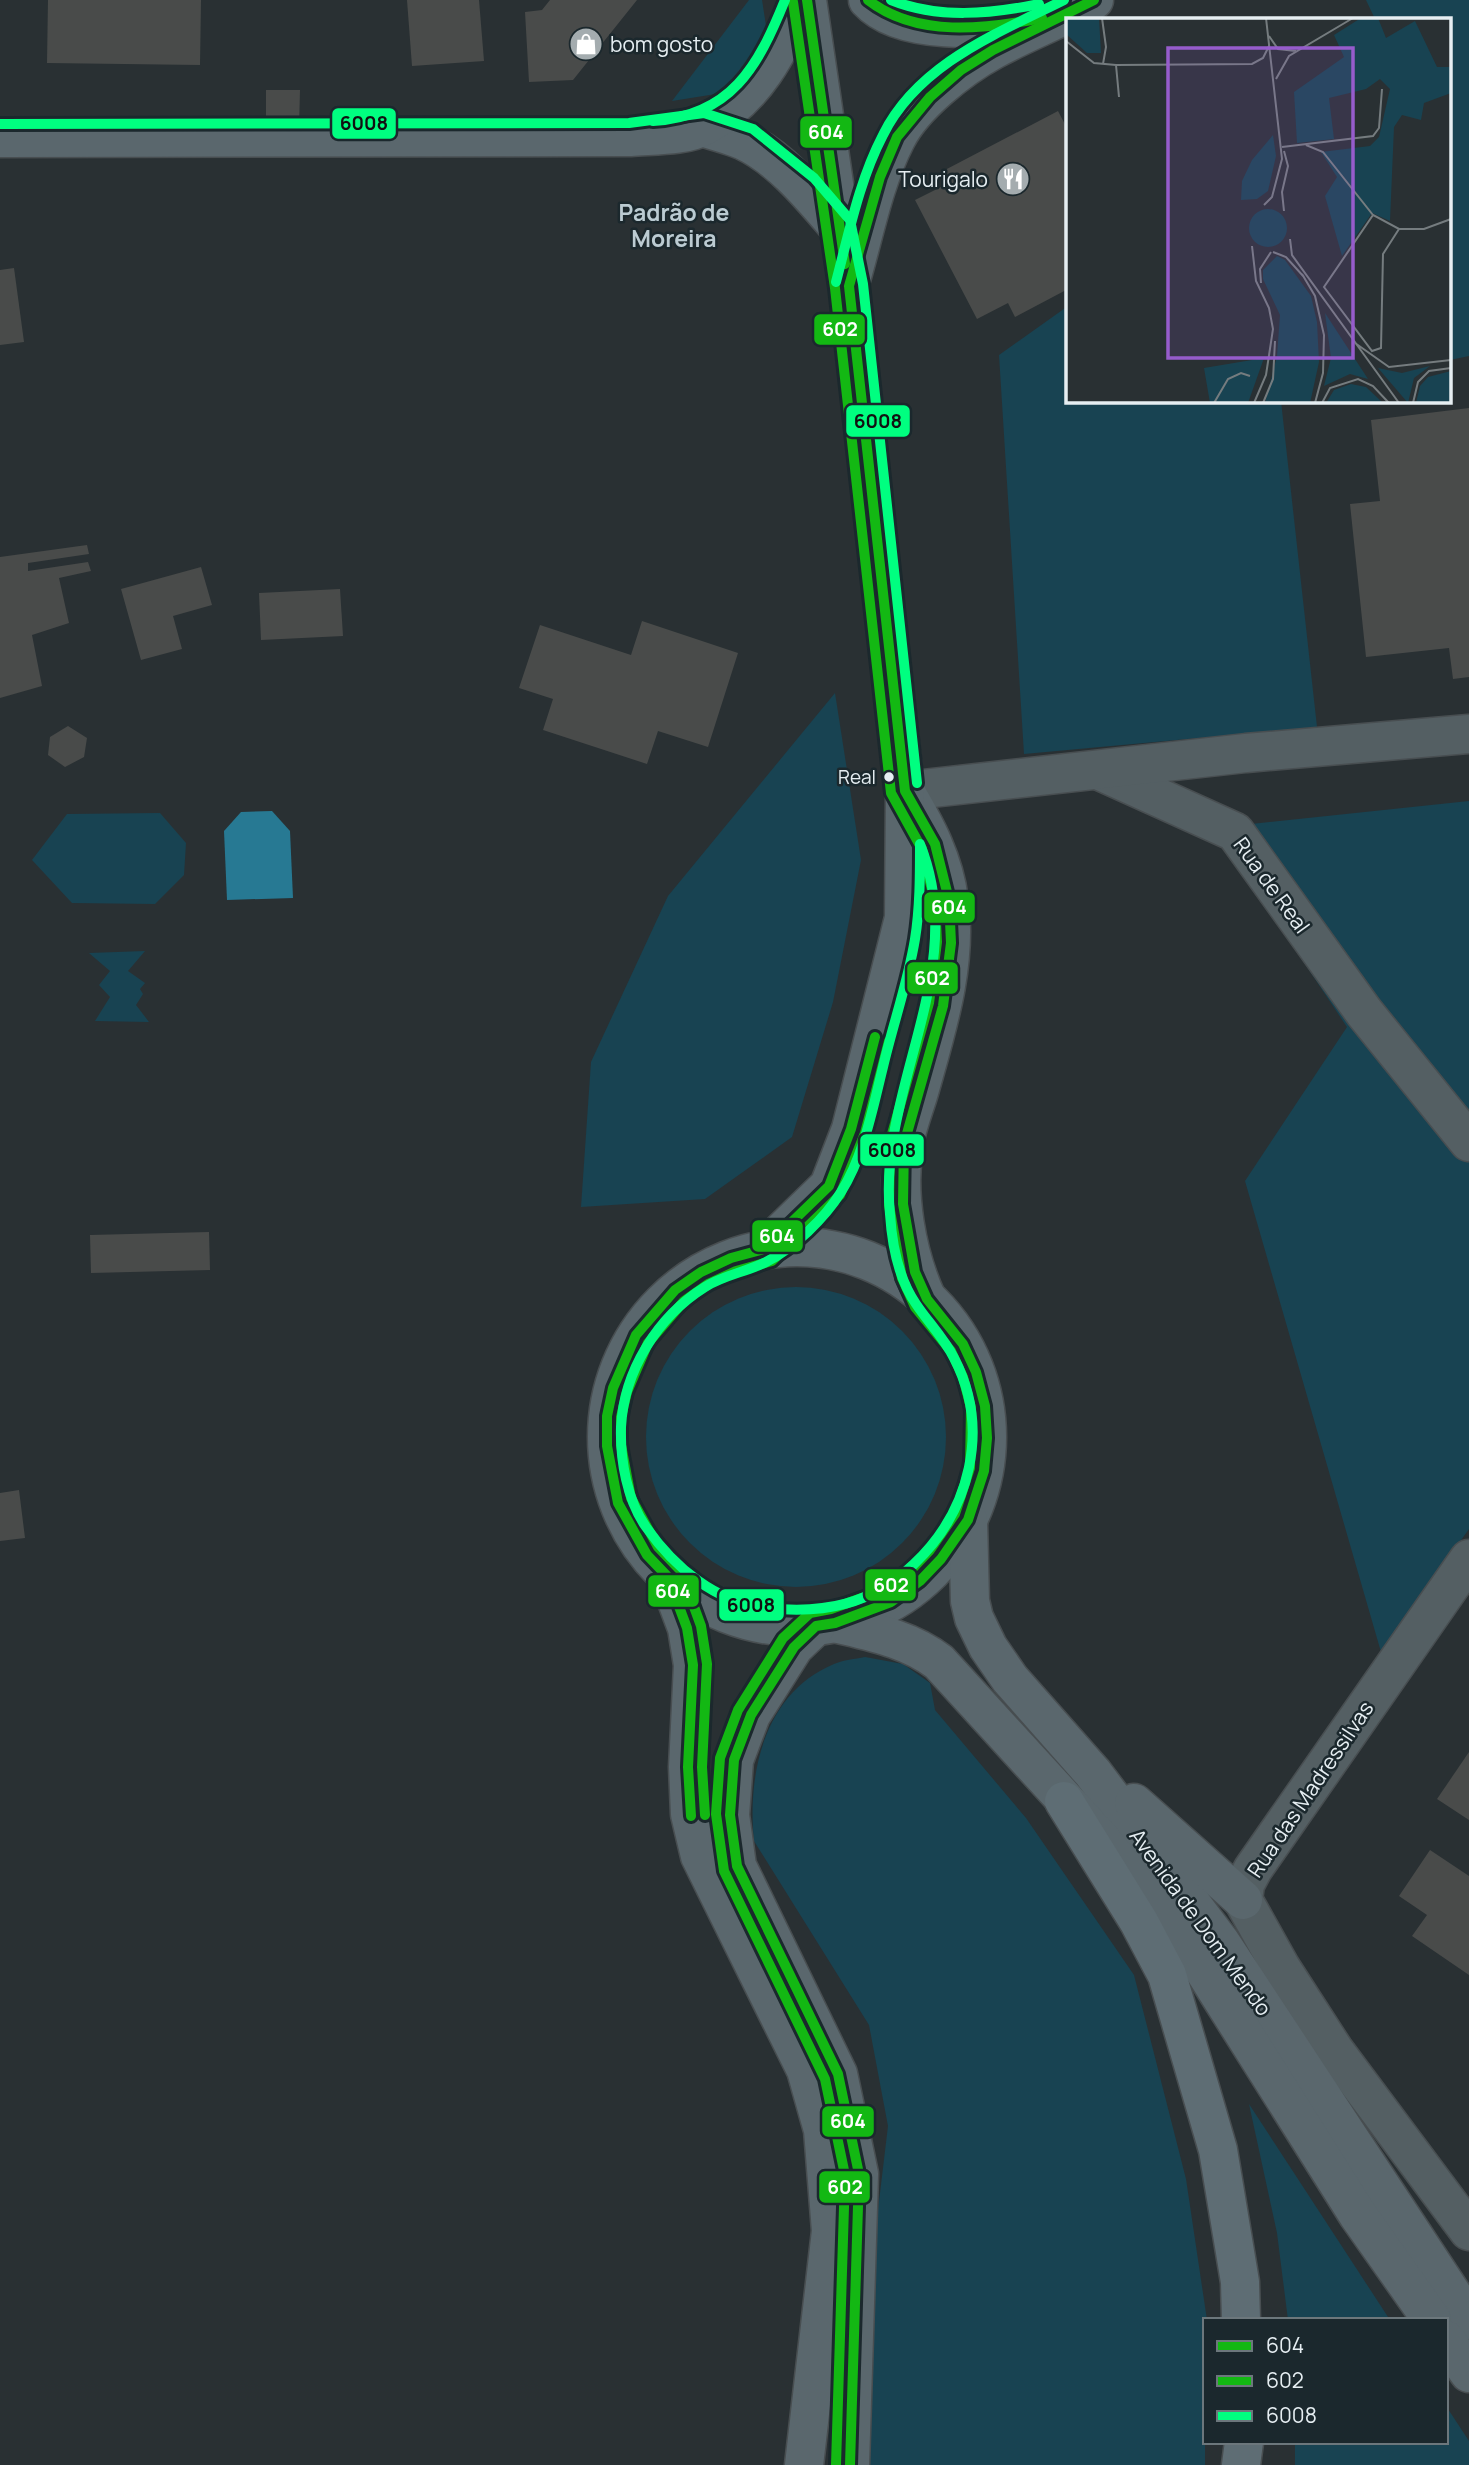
<svg xmlns="http://www.w3.org/2000/svg" width="1469" height="2465" font-family="Manrope,sans-serif">
	<rect width="100%" height="100%" fill="#293033"/>
	<g fill="#184352">
		<polygon points="749,0 762,0 769,45 722,93 672,101"/>
		<polygon points="1366,0 1469,0 1469,356 1450,360 1450,19 1375,19"/>
		<polygon points="1068,306 1068,401 1281,401 1317,727 1024,754 999,355"/>
		<polygon points="835,693 861,860 833,1002 792,1137 705,1199 581,1207 591,1062 668,896"/>
		<polygon points="1469,801 1469,1529 1381,1652 1245,1181 1347,1027 1214,828"/>
		<polygon points="160,813 186,843 184,875 155,904 72,903 32,860 67,814"/>
		<polygon points="145,951 128,971 145,983 140,989 143,994 136,1005 149,1022 95,1021 110,997 99,985 110,971 89,953"/>
		<circle cx="796" cy="1437" r="150"/>
		<path d="M 865,1657 L 903,1664 L 930,1683 L 935,1710 L 1026,1818 L 1134,1975 L 1186,2179 L 1207,2320 L 1205,2320 L 1205,2465 L 863,2465 L 869,2285 L 888,2126 L 869,2025 L 754,1841 C 747,1774 764,1693 834,1664 C 843,1660 855,1659 865,1657 Z"/>
		<polygon points="1249,2104 1390,2320 1288,2320 1277,2233"/>
		<polygon points="1446,2406 1469,2441 1469,2465 1295,2465 1295,2442 1446,2442"/>
	</g>
	<polygon fill="#277993" points="272,811 290,831 293,898 227,900 224,831 241,812"/>
	<g fill="#494b4a">
		<polygon points="48,0 201,0 200,65 47,63"/>
		<polygon points="407,0 479,0 484,61 412,66"/>
		<polygon points="550,0 637,0 573,80 529,82 525,12 542,10"/>
		<polygon points="266,90 300,90 299,128 266,127"/>
		<polygon points="1058,111 1068,130 1068,289 1015,317 1008,303 977,319 915,200 949,183 943,171"/>
		<polygon points="14,268 24,342 0,345 0,270"/>
		<polygon points="1469,408 1469,677 1453,679 1449,648 1366,657 1350,504 1380,501 1371,420"/>
		<polygon points="87,545 89,554 28,563 28,571 88,562 91,571 59,578 69,623 32,635 42,686 0,698 0,557"/>
		<polygon points="201,567 212,605 173,616 182,649 141,660 121,589"/>
		<polygon points="340,589 343,636 261,640 259,593"/>
		<polygon points="642,621 738,653 708,747 658,731 647,764 543,730 553,699 519,688 540,625 631,655"/>
		<polygon points="68,726 87,738 84,757 65,767 48,755 50,737"/>
		<polygon points="209,1232 210,1270 91,1273 90,1235"/>
		<polygon points="19,1490 25,1538 0,1541 0,1493"/>
		<polygon points="1469,1752 1469,1820 1437,1799"/>
		<polygon points="1430,1850 1469,1876 1469,1975 1412,1936 1427,1915 1399,1896"/>
	</g>
	<g fill="none" stroke-linecap="round" stroke-linejoin="round">
		<defs>
			<g id="minor">
				<polyline points="1100,771 1235,832 1364,1012 1469,1142"/>
				<polyline points="905,791 1246,753 1469,734"/>
				<polyline points="1469,1559 1253,1869 1245,1884 1243,1900 1281,1968 1334,2050 1469,2231"/>
			</g>
			<g id="major">
				<path d="M 868,0 C 901,36 987,30 1030,21"/>
				<path d="M 703,127 C 716,132 731,135 744,141 C 782,159 813,198 839,228"/>
				<path d="M 0,138 L 630,137 C 652,135 684,137 704,126 C 755,99 780,51 800,0"/>
				<path d="M 852,276 C 865,231 874,182 896,139 C 913,105 960,68 993,50 C 1026,32 1061,19 1094,0"/>
				<path d="M 906,793 C 926,827 944,860 949,900 C 958,965 936,1031 919,1092 C 914,1109 907,1126 904,1144 C 896,1194 906,1253 927,1299"/>
				<circle cx="797" cy="1437" r="190"/>
				<polyline points="764,1249 829,1186 851,1129 904,918 905,791 849,286 807,0"/>
				<polyline points="968,1520 970,1601 974,1618 988,1647 1010,1679 1093,1773 1221,1943 1469,2320"/>
				<polyline points="668,1577 687,1628 693,1665 688,1767 690,1814 700,1856 806,2070 823,2130 831,2231 804,2465"/>
				<path d="M 835,1623 C 872,1632 909,1639 939,1662 L 1101,1839 L 1200,1964 L 1358,2215 L 1432,2320"/>
				<polyline points="816,1626 794,1647 751,1715 734,1760 730,1815 737,1866 838,2074 859,2174 850,2465"/>
				<polyline points="1134,1803 1243,1900"/>
				<polyline points="1446,2340 1469,2373"/>
			</g>
			<g id="highway">
				<polyline points="1064,1801 1139,1922 1167,1975 1218,2150 1240,2282 1241,2320"/>
				<polyline points="1241,2465 1244,2442"/>
			</g>
		</defs>
		<use href="#minor" stroke="#484e51" stroke-width="41"/>
		<use href="#major" stroke="#484e51" stroke-width="41"/>
		<use href="#highway" stroke="#484e51" stroke-width="41"/>
		<use href="#minor" stroke="#545f63" stroke-width="38"/>
		<use href="#major" stroke="#5a676d" stroke-width="38"/>
		<use href="#highway" stroke="#5e6d74" stroke-width="38"/>
		<defs>
			<g id="bus-1">
				<polyline points="807,0 845,264"/>
				<path d="M 868,0 C 917,38 985,29 1042,18"/>
				<polyline points="691,1816 688,1767 693,1665 687,1628 668,1577 647,1555 618,1503 607,1446 607,1416 613,1388 636,1335 675,1290 701,1272 731,1258 764,1249 829,1186 851,1129 875,1037"/>
				<polyline points="850,2465 859,2174 838,2074 737,1866 730,1815 734,1760 751,1715 794,1647 816,1626 835,1623 891,1602 920,1581 941,1559 968,1520 984,1471 987,1438 985,1406 976,1372 963,1344 927,1299 915,1272 903,1204 904,1144 943,1006 951,943 949,900 935,844 905,791 849,286 880,177 897,137 930,97 961,70 993,50 1094,0"/>
			</g>
			<g id="bus-2">
				<polyline points="793,2 835,288 891,793 922,849 935,902 937,942 929,1003 890,1141 889,1205 902,1278 915,1307 951,1351 963,1377 971,1408 970,1468 955,1514 930,1550 911,1570 884,1590 831,1609 810,1613 783,1638 738,1710 720,1758 716,1814 724,1871 825,2079 845,2175 836,2465"/>
				<polyline points="705,1815 702,1767 707,1664 701,1626 681,1571 658,1547 631,1498 621,1445 621,1417 627,1392 648,1343 684,1301 708,1284 736,1271 772,1261 840,1195 865,1133 889,1041"/>
			</g>
			<g id="bus-3">
				<path d="M 891,0 C 938,19 990,14 1039,4"/>
				<path d="M 653,121 C 731,116 758,67 785,0"/>
				<polyline points="0,124 629,123 704,113 753,129 814,178 850,220 863,284 917,783"/>
				<path d="M 836,282 C 849,233 859,181 883,135 C 918,64 998,33 1064,0"/>
				<path d="M 920,844 C 971,971 877,1088 890,1214 C 892,1245 898,1278 916,1304 C 928,1322 944,1338 954,1358 C 991,1429 970,1511 914,1564 C 871,1605 824,1614 767,1608 C 716,1603 674,1567 646,1527 C 627,1500 620,1460 621,1427 C 624,1371 657,1317 705,1287 C 724,1275 746,1272 766,1262 C 794,1248 825,1218 841,1192 C 864,1156 873,1107 883,1067 C 893,1024 908,982 915,939 C 920,908 920,876 920,844 Z"/>
			</g>
		</defs>
		<use href="#bus-1" stroke="#1b282d" stroke-width="16"/>
		<use href="#bus-2" stroke="#1b282d" stroke-width="16"/>
		<use href="#bus-3" stroke="#1b282d" stroke-width="16"/>
		<use href="#bus-1" stroke="#13b813" stroke-width="10"/>
		<use href="#bus-2" stroke="#13b813" stroke-width="10"/>
		<use href="#bus-3" stroke="#00ff80" stroke-width="10"/>
	</g>
	<defs>
		<symbol id="shop-disc" viewBox="-11 -11 22 22"><circle r="9.5" fill="#a4acaf" stroke="#1b282d"/><path d="M-5-2.5h2.3a2.7 3.5 0 0 1 5.4 0H5L5.5 6h-11ZM-1.5-2.5h3a1.5 2.3 0 0 0-3 0Z" fill="#fff"/></symbol>
		<symbol id="restaurant-disc" viewBox="-11 -11 22 22"><circle r="9.5" fill="#a4acaf" stroke="#1b282d"/><path d="M-5-6h1v4h1v-4h1v4h1v-4h1v5L-1.5 .5V6h-2V.5L-5-1ZM5-6V6H3V1.5H1.5Q1.5-4 5-6Z" fill="#fff"/></symbol>
	</defs>
	<g fill-rule="evenodd">
		<use href="#shop-disc" x="567" y="25" width="38" height="38"/>
		<use href="#restaurant-disc" x="994" y="160" width="38" height="38"/>
	</g>
	<circle fill="#e6eef2" stroke="#1b282d" stroke-width="2.5" cx="889" cy="777" r="6"/>
	<g text-anchor="middle" dominant-baseline="central" stroke-width="5" stroke-linejoin="round" paint-order="stroke">
		<g font-size="19" fill="#e6eef2" stroke="#1b282d" text-anchor="end">
			<text x="876" y="777">Real</text>
		</g>
		<g font-size="21" fill="#e6eef2" stroke="#1b282d" text-anchor="start">
			<text x="610" y="44">bom gosto</text>
			<text x="988" y="179" text-anchor="end">Tourigalo</text>
		</g>
		<g font-size="21" fill="#e6eef2" stroke="#1b282d">
			<text transform="translate(1272 885) rotate(54)">Rua de Real</text>
			<text transform="translate(1310 1789) rotate(-56)">Rua das Madressilvas</text>
			<text transform="translate(1201 1922) rotate(54)">Avenida de Dom Mendo</text>
		</g>
		<g font-size="23" font-weight="bold" fill="#bbcbd2" stroke="#1b282d">
			<text x="674" y="212">Padrão de<tspan x="674" dy="26">Moreira</tspan></text>
		</g>
	</g>
	<g transform="translate(1066 18)">
		<rect width="385" height="385" fill="#293033"/>
		<path d="M 0,0 L 33,0 L 35,35 L 21,35 L 0,16 ZM 295,0 L 312,0 L 320,20 L 349,3 L 371,49 L 385,49 L 385,75 L 358,85 L 355,102 L 336,97 L 328,109 L 324,203 L 306,195 L 276,238 L 259,178 L 271,159 L 255,134 L 304,128 L 313,119 L 324,71 L 314,61 L 300,71 L 263,80 L 268,121 L 231,125 L 228,74 L 278,39 L 268,17 ZM 207,117 L 210,138 L 202,173 L 191,181 L 175,182 L 176,163 L 186,142 ZM183 210a19 19 0 1 1 38 0a19 19 0 1 1-38 0ZM 211,238 L 219,242 L 245,278 L 251,304 L 253,344 L 244,385 L 199,385 L 211,338 L 214,297 L 197,261 L 197,252 ZM 259,295 L 302,361 L 284,356 L 258,368 L 265,340 ZM 198,340 L 182,385 L 144,385 L 138,350 ZM 364,348 L 348,360 L 342,385 L 312,350 L 336,355 ZM 385,353 L 385,385 L 350,385 L 354,368 L 362,359 ZM 285,366 L 300,369 L 317,385 L 260,385 L 268,372 Z" fill="#184352"/>
		<path fill="none" stroke="#757c7f" stroke-width="2" d="M 36,0 L 40,29 L 37,46M 203,18 L 212,31 L 230,33M 0,23 L 28,45 L 50,47 L 186,46 L 197,40 L 203,28M 50,47 L 53,79M 210,61 L 223,38 L 287,0M 240,127 L 257,134 L 307,197 L 333,211 L 358,211 L 385,201M 216,129 L 307,118 L 313,110 L 316,71M 218,133 L 222,148 L 216,174 L 218,193M 198,187 L 206,179 L 216,141 L 200,0M 307,197 L 258,269 L 306,333 L 315,330 L 317,236 L 333,211M 224,221 L 226,237 L 333,385M 186,228 L 190,263 L 203,290 L 207,311 L 200,357 L 188,385M 207,234 L 220,239 L 238,259M 236,256 L 249,278 L 258,317 L 257,355 L 249,385M 195,265 L 194,251 L 205,234M 289,325 L 323,349 L 385,342M 148,385 L 162,361 L 175,355 L 184,358M 197,385 L 207,361 L 209,323M 256,385 L 264,370 L 292,361 L 307,368 L 323,385M 347,385 L 352,364 L 363,353 L 385,350"/>
		<path fill="#965ccc" fill-opacity="0.15" stroke="#965ccc" stroke-width="3.5" d="M 102,30 L 287,30 L 287,340 L 102,340 Z"/>
		<rect width="385" height="385" fill="none" stroke="#e6eef2" stroke-width="3.5"/>
	</g>
	<g stroke="#1b282d" stroke-width="2.5">
		<rect x="331" y="107" width="66" height="33" rx="7" fill="#00ff80"/>
		<rect x="799" y="115" width="54" height="34" rx="7" fill="#13b813"/>
		<rect x="813" y="313" width="53" height="33" rx="7" fill="#13b813"/>
		<rect x="845" y="404" width="66" height="34" rx="7" fill="#00ff80"/>
		<rect x="923" y="891" width="53" height="33" rx="7" fill="#13b813"/>
		<rect x="906" y="961" width="53" height="34" rx="7" fill="#13b813"/>
		<rect x="859" y="1133" width="66" height="34" rx="7" fill="#00ff80"/>
		<rect x="751" y="1219" width="53" height="34" rx="7" fill="#13b813"/>
		<rect x="864" y="1568" width="53" height="34" rx="7" fill="#13b813"/>
		<rect x="647" y="1574" width="53" height="34" rx="7" fill="#13b813"/>
		<rect x="718" y="1588" width="67" height="34" rx="7" fill="#00ff80"/>
		<rect x="821" y="2105" width="54" height="33" rx="7" fill="#13b813"/>
		<rect x="818" y="2170" width="53" height="34" rx="7" fill="#13b813"/>
	</g>
	<g font-size="19" text-anchor="middle" font-weight="bold" fill="#fff">
		<text x="826" y="139">604</text>
		<text x="840" y="336">602</text>
		<text x="949" y="914">604</text>
		<text x="932" y="985">602</text>
		<text x="777" y="1243">604</text>
		<text x="891" y="1592">602</text>
		<text x="673" y="1598">604</text>
		<text x="848" y="2128">604</text>
		<text x="845" y="2194">602</text>
	</g>
	<g font-size="19" text-anchor="middle" font-weight="bold" fill="#111">
		<text x="364" y="130">6008</text>
		<text x="878" y="428">6008</text>
		<text x="892" y="1157">6008</text>
		<text x="751" y="1612">6008</text>
	</g>
	<rect x="1203" y="2318" width="245" height="126" fill="#1b282d" stroke="#6c777c" stroke-width="2"/>
	<rect x="1217" y="2341" width="35" height="10" fill="#13b813" stroke="#6c777c" stroke-width="2"/>
	<text x="1266" y="2353" font-size="21" fill="#e6eef2">604</text>
	<rect x="1217" y="2376" width="35" height="10" fill="#13b813" stroke="#6c777c" stroke-width="2"/>
	<text x="1266" y="2388" font-size="21" fill="#e6eef2">602</text>
	<rect x="1217" y="2411" width="35" height="10" fill="#00ff80" stroke="#6c777c" stroke-width="2"/>
	<text x="1266" y="2423" font-size="21" fill="#e6eef2">6008</text>
</svg>
